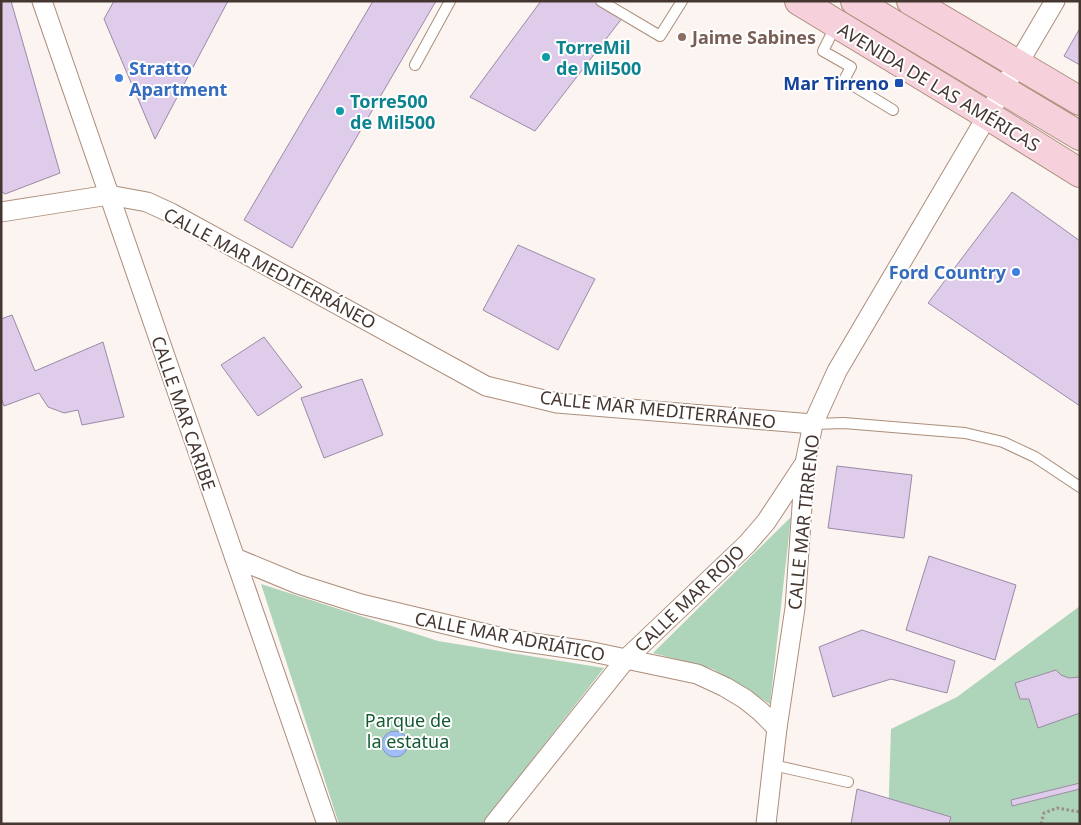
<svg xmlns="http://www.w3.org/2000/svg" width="1081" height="825" font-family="'Noto Sans',sans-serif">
	<rect width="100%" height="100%" fill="#fbf4f0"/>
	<g fill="#aed4b9">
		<polygon points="791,517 770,704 713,669 653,653"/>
		<polygon points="261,584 438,641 604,668 482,824 339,824"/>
		<polygon points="1080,606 1080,824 888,824 891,729 957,697"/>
	</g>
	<circle fill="#a0bdf7" stroke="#8595bb" cx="395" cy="744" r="13"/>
	<g fill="#deccea" stroke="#9b8aa6">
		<polygon points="1,1 11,1 60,173 5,194 1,191"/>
		<polygon points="114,1 228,1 155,139 104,19"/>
		<polygon points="373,1 436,1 292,248 244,220"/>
		<polygon points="541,1 595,1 623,17 535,131 470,97"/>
		<polygon points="1080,28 1080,65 1064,56"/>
		<polygon points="1012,192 1080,241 1080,406 928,303"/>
		<polygon points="518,245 595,279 558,350 483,310"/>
		<polygon points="12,315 35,371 103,342 124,417 82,425 78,410 64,413 48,407 39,393 4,406 1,397 1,319"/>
		<polygon points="264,337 302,387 258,416 221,365"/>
		<polygon points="362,379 383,435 324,458 301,398"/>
		<polygon points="837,466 912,475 904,538 828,528"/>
		<polygon points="929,556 1016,585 995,660 906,630"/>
		<polygon points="862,630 955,661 947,693 891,679 833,697 819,647"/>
		<polygon points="1056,670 1061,675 1069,678 1080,677 1080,713 1038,728 1029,699 1020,699 1015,683"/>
		<polygon points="1080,783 1080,789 1012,806 1011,800"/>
		<polygon points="857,789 951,817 949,824 851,824"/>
	</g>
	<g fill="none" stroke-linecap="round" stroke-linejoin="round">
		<defs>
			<g id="lane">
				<polyline points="601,1 660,36 682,1"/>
				<polyline points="836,25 823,51 851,67 844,80 893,110"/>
				<polyline points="415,65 450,1"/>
				<polyline points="813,424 844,423 965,433 1003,442 1035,457 1080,487"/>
				<polyline points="773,765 848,782"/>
			</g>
			<g id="street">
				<polyline points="42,1 327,824"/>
				<polyline points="1,212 109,195 147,202 171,213 486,386 557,403 813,424"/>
				<polyline points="235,558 298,584 361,604 512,640 588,651 697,674 725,687 745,699 760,711 777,728"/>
				<polyline points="494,824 626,659 747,544 766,522 803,466"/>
				<polyline points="766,824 777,728 795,608 805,463 813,424 837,371 1055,1"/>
			</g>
			<g id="secondary">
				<polyline points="799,1 987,115 1080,173"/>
				<polyline points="855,1 1080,136"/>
				<polyline points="911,1 1080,101"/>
			</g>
		</defs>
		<use href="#lane" stroke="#ac8d7a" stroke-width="12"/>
		<use href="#street" stroke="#ac8d7a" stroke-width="21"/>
		<use href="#secondary" stroke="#ac8d7a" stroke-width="30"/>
		<polyline stroke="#998e89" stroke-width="3" stroke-dasharray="2.5 2.5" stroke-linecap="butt" points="1041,824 1044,813 1057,808 1080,812"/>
		<use href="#lane" stroke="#fff" stroke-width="10"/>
		<use href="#street" stroke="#fff" stroke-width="19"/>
		<use href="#secondary" stroke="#f6d1db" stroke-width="28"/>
	</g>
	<circle fill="#8d6e63" stroke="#fff" stroke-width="2" cx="682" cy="37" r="5"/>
	<g fill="#0f9aa8" stroke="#fff" stroke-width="2">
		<circle cx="546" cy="57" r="5"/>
		<circle cx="340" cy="111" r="5"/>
	</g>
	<g fill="#3f7fe0" stroke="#fff" stroke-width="2">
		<circle cx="119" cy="78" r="5"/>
		<circle cx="1016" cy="272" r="5"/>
	</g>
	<rect fill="#1a4fb4" stroke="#fff" stroke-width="2" x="894" y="78" width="10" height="10" rx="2.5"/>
	<g text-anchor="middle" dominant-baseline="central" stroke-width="4" stroke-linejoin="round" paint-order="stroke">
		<g font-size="18" font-weight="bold" fill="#785e54" stroke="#fff" text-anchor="start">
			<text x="692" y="37">Jaime Sabines</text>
		</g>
		<g font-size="18" font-weight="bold" fill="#0d838f" stroke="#fff" text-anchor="start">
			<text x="556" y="47">TorreMil<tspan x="556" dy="21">de Mil500</tspan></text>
			<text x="350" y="101">Torre500<tspan x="350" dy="21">de Mil500</tspan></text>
		</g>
		<g font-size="18" font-weight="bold" fill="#366cbe" stroke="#fff" text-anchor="start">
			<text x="129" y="68">Stratto<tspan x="129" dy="21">Apartment</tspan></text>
			<text x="1006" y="272" text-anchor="end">Ford Country</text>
		</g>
		<g font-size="18" font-weight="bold" fill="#164399" stroke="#fff" text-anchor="end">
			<text x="889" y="83">Mar Tirreno</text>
		</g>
		<g font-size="18" fill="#453730" stroke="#fff">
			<text transform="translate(939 87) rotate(31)">AVENIDA DE LAS AMÉRICAS</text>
			<text transform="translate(270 268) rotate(28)">CALLE MAR MEDITERRÁNEO</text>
			<text transform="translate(658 409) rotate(6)">CALLE MAR MEDITERRÁNEO</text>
			<text transform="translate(184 413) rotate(71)">CALLE MAR CARIBE</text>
			<text transform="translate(803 522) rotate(-84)">CALLE MAR TIRRENO</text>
			<text transform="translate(689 598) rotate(-44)">CALLE MAR ROJO</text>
			<text transform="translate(510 636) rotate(11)">CALLE MAR ADRIÁTICO</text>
		</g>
		<g font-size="18" fill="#145b34" stroke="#fff">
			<text x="408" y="720">Parque de<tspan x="408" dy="21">la estatua</tspan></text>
		</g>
	</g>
	<rect width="1081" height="825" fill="none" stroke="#453730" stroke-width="5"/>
</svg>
